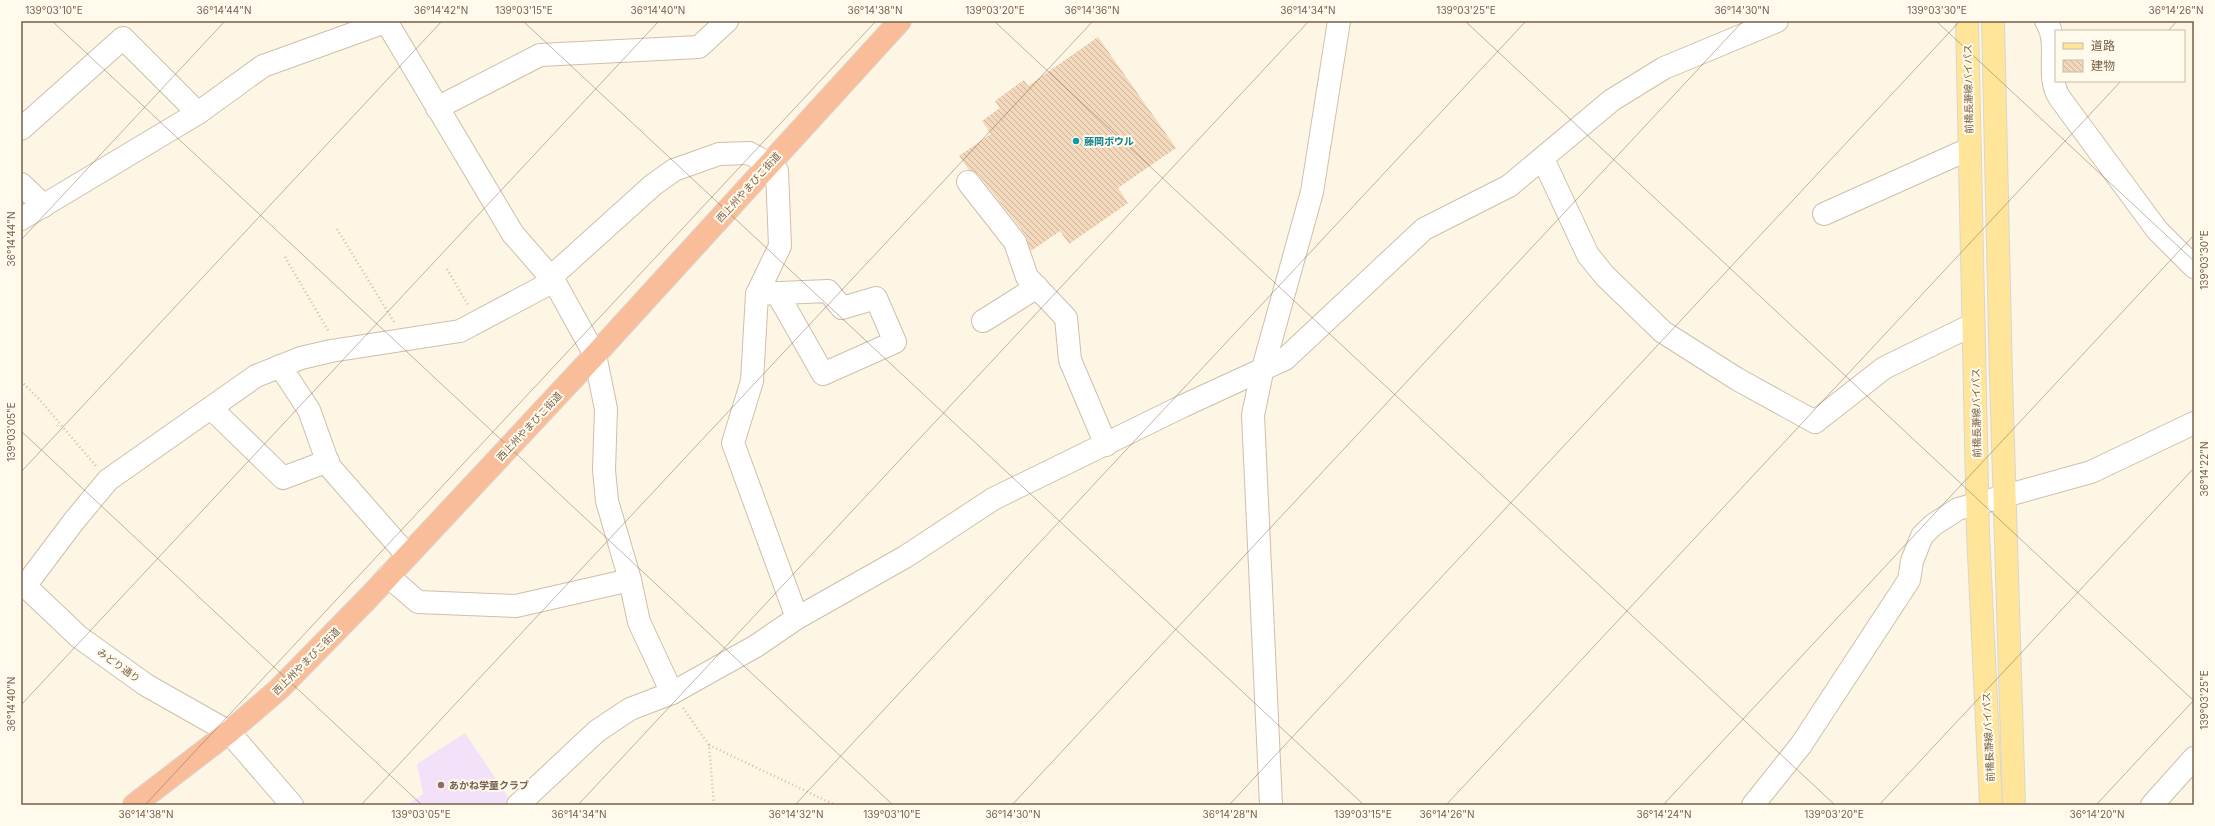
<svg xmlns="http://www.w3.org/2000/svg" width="2215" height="826" font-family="Inter,'Noto Sans JP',sans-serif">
	<defs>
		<pattern id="building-back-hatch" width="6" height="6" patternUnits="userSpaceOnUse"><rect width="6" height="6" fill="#f3d8bb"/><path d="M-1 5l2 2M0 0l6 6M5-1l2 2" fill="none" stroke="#c9b29a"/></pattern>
	</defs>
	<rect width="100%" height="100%" fill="#fdf6e4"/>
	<polygon fill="#f3e1f9" points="465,733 512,803 509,805 407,805 423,794 417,764"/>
	<polygon fill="url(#building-back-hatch)" points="1098,37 1176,148 1118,188 1128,203 1069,244 1060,231 1031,251 1025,234 978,174 969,170 959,156 991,134 982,121 1000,108 995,101 1024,80 1028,86"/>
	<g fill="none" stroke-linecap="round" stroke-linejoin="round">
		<defs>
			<g id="minor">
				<polyline points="386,21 513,234 554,281 595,355 606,409 604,470 607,501 630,580 639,622 672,693"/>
				<path d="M 2046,21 C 2061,44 2045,74 2059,97 L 2157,230 L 2194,267"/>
				<polyline points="437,108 540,55 699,47 727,21"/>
				<polyline points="21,129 123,38 198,113"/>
				<polyline points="1543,159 1588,255 1605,276 1663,332 1737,379 1815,422 1884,368 1972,325"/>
				<polyline points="968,182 1015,242 1027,277 1066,318 1070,360 1106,445"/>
				<polyline points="21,184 44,206"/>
				<polyline points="1824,214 1969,149"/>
				<polyline points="21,219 198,113 263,66 388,21"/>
				<polyline points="551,277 653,185 674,170 719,154 749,153 769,164 777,171 780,246 757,294 752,381 733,443 797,618"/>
				<polyline points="757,294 828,291 842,308 876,298 895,342 823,374 777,293"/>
				<polyline points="983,321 1037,287"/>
				<polyline points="280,366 309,410 329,466 407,555"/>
				<polyline points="211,408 283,478 328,461"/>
				<polyline points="388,576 418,602 516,606 630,580"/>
				<polyline points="21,582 79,637 146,685 229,732 292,805"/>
				<polyline points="25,586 74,521 108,480 256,376 301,358 331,351 460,331 554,281"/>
				<polyline points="518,805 597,731 630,709 672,693 756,646 797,618 905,557 993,499 1183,406 1285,359 1424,229 1509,186 1612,100 1664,68 1777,21"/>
				<polyline points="1271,805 1253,415 1262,372 1312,192 1339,21"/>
				<polyline points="1753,805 1801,745 1909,580 1912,561 1922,536 1933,525 1958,509 2091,472 2194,423"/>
				<polyline points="2152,805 2194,758"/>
			</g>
			<g id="major">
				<polyline points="1967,21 1978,533 1991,805"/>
				<polyline points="1993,21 2001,378 2014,805"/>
			</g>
			<polyline id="highway" points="134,805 229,732 279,689 370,596 595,355 900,21"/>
		</defs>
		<use href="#minor" stroke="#cfbfaa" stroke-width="24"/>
		<use href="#major" stroke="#dbd5d0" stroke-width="24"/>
		<use href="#highway" stroke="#dbd5d0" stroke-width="24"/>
		<g stroke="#d8bc9e" stroke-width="2.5" stroke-dasharray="1 3" stroke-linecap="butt">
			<polyline points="337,229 394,322"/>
			<polyline points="285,257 329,332"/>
			<polyline points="447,269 468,305"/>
			<polyline points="21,381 39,399 96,466"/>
			<polyline points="683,708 709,745 714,805"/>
			<polyline points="709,745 835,805"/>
		</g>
		<use href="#minor" stroke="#fff" stroke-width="22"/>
		<use href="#major" stroke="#fee59a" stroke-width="22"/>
		<use href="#highway" stroke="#f9be99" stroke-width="22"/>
	</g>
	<path fill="none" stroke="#765f49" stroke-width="1" stroke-opacity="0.45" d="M 52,21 L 893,805M 523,21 L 1364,805M 994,21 L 1835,805M 1465,21 L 2194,701M 1936,21 L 2194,261M 2168,31 L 2177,21M 21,240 L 225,21M 21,431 L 422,805M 21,472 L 442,21M 21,705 L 659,21M 145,805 L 876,21M 361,805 L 1093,21M 578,805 L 1309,21M 795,805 L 1526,21M 1012,805 L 1743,21M 1229,805 L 1960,21M 1446,805 L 2121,81M 1663,805 L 2194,235M 1879,805 L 2194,468M 2096,805 L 2194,700"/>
	<circle fill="#0f9aa8" stroke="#fffaeb" stroke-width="1.5" cx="1076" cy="141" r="4"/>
	<circle fill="#8d6e63" stroke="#fffaeb" stroke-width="1.5" cx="441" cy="785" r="4"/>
	<g text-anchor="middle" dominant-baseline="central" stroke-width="4" stroke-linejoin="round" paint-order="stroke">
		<g font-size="10" fill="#765f49" stroke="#fffaeb">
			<text transform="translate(1968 89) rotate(-91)">前橋長瀞線バイパス</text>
			<text transform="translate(748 187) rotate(-48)">西上州やまびこ街道</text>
			<text transform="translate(1976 413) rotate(-91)">前橋長瀞線バイパス</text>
			<text transform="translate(529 426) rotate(-47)">西上州やまびこ街道</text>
			<text transform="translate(306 661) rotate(-45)">西上州やまびこ街道</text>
			<text transform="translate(119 665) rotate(36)">みどり通り</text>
			<text transform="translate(1988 737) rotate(-93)">前橋長瀞線バイパス</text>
		</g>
		<g font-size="10" font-weight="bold" fill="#0d838f" stroke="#fffaeb" text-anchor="start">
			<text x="1084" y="141">藤岡ボウル</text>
		</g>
		<g font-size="10" font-weight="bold" fill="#785e54" stroke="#fffaeb" text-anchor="start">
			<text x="449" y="785">あかね学童クラブ</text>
		</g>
	</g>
	<rect width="2215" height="826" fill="none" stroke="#fffaeb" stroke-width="44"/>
	<rect x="2055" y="30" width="130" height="52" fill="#fffaeb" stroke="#c8bcaa"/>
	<rect x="2063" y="43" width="20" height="6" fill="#fee59a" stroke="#c8bcaa"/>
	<text x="2091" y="50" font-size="12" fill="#765f49">道路</text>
	<rect x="2063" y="60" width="20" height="12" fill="url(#building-back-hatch)" stroke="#c8bcaa"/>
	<text x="2091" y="70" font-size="12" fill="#765f49">建物</text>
	<rect x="22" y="22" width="2171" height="782" fill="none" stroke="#765f49" stroke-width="1.5"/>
	<g font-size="10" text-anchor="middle" fill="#765f49">
		<text x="54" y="14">139°03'10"E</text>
		<text x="224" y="14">36°14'44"N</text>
		<text x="441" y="14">36°14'42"N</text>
		<text x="524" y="14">139°03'15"E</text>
		<text x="658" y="14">36°14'40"N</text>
		<text x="875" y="14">36°14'38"N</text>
		<text x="995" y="14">139°03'20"E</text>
		<text x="1092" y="14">36°14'36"N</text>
		<text x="1308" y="14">36°14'34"N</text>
		<text x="1466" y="14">139°03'25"E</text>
		<text x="1742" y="14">36°14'30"N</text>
		<text x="1937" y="14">139°03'30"E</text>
		<text x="2176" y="14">36°14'26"N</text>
		<text transform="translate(11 239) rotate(-90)" y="4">36°14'44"N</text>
		<text transform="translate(2204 260) rotate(-90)" y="4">139°03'30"E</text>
		<text transform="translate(11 432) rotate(-90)" y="4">139°03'05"E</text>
		<text transform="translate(2204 469) rotate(-90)" y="4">36°14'22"N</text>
		<text transform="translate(2204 700) rotate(-90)" y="4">139°03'25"E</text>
		<text transform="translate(11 704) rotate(-90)" y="4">36°14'40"N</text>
		<text x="146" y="818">36°14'38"N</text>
		<text x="421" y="818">139°03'05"E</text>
		<text x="579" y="818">36°14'34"N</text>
		<text x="796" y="818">36°14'32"N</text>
		<text x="892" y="818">139°03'10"E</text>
		<text x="1013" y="818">36°14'30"N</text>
		<text x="1230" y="818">36°14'28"N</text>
		<text x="1363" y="818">139°03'15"E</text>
		<text x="1447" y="818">36°14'26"N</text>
		<text x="1664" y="818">36°14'24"N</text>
		<text x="1834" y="818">139°03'20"E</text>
		<text x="2097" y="818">36°14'20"N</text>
	</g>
</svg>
